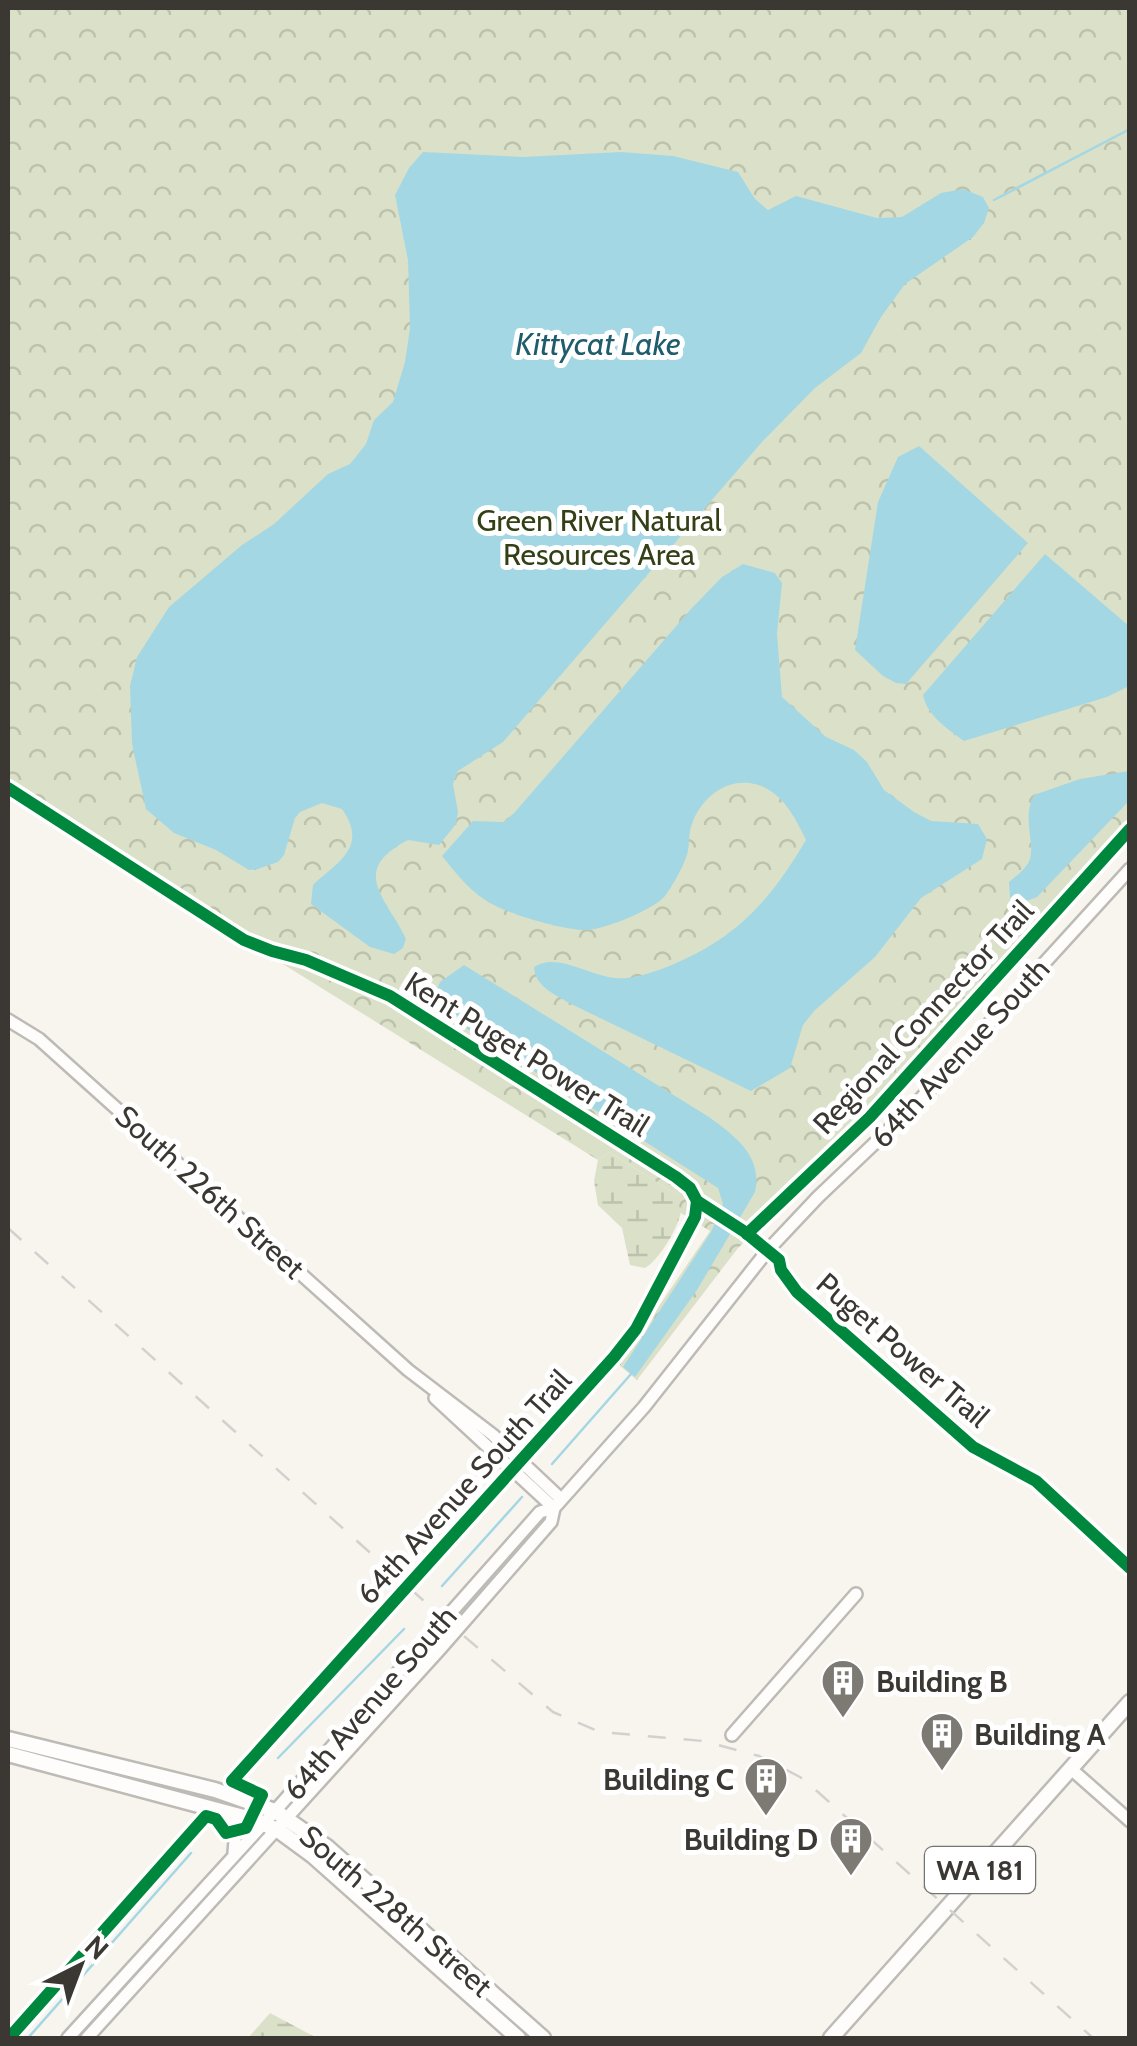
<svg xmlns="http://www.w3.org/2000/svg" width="1137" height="2046" font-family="Cabin,sans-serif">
	<defs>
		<pattern id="wetland-marsh" width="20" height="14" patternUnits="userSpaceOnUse" patternTransform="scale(2.5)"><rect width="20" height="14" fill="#dbe1c8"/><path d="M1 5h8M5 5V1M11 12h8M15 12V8" fill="none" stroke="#bdc2ac"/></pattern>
		<pattern id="park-crowns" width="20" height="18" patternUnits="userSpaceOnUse" patternTransform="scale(2.5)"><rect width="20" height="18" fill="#dbe1c8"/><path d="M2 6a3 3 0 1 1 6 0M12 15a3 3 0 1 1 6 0" fill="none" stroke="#bdc2ac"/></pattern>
	</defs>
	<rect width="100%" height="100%" fill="#f8f4ee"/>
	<g fill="url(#wetland-marsh)">
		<path d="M 609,1152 L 676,1194 C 680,1201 682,1203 681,1211 C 679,1227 659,1260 645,1268 L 630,1265 L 622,1228 L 598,1205 L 594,1181 L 598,1160 Z"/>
		<polygon points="270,2013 317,2038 248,2038"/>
	</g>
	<polygon fill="url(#park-crowns)" points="8,8 1129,8 1129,837 868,1125 738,1248 637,1380 619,1365 710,1231 681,1213 676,1194 609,1152 598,1160 8,793"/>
	<g fill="#a4d7e4">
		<path d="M 423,152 L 523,157 L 621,152 L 673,156 L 738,172 L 755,199 L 768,210 L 796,196 L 877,218 L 902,217 L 941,193 L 963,189 L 983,197 L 989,208 L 984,223 L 973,237 L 905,284 L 881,317 L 861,353 L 815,388 L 762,442 L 503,742 L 458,771 L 453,784 L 458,812 L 456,824 L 439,845 L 408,840 C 348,871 387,898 406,939 L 403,948 L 394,954 L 370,947 L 311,904 L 313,885 C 337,862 369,848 342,809 L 322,803 L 300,812 L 295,818 L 284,855 L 278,862 L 258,869 L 249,870 L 216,850 L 174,833 L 146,809 L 132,744 L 130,686 L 137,657 L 169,607 L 242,545 L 274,524 L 328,474 L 350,464 L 366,444 L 374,420 L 393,402 L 405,362 L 410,328 L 408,260 L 395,195 L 409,168 Z"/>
		<polygon points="919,446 1028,543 906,684 896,683 883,676 855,650 878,502 898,457"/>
		<path d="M 1045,554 L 1129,626 L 1129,686 L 1107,697 L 964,741 C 948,729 927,716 923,695 Z"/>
		<path d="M 743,564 L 775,573 L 782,583 L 777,634 L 782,697 L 826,737 L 854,750 L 867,762 L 884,790 L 914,812 L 931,821 L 978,824 L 987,839 L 982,859 L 921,898 L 875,957 L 814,1011 L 803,1025 L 790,1068 L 751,1091 L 567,1002 C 553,993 535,986 534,967 C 557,952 589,976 615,978 C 633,980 657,971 674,964 C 738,937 771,899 806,840 C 794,815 780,787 749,783 C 723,780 700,800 692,824 C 688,834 690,845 687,855 C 683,867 673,885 665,896 C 654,909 606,929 588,930 C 565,931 504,913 485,900 C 467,888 455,872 442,856 L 473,821 L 504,822 L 515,812 L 691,609 L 722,577 Z"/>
		<path d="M 1129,771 L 1129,800 L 1126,804 L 1037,897 L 1016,905 L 1010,897 L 1009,882 C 1015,877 1023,871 1027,865 C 1039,847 1020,822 1034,795 L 1080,779 Z"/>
		<path d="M 464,965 L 709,1117 C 735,1136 763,1156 755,1192 L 697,1290 L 635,1377 L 623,1367 L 711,1232 L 723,1204 L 718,1188 L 439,1011 L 433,1000 L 440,982 Z"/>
	</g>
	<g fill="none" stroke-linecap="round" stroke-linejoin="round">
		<g stroke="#a4d7e4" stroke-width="2.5">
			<polyline points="994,200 1130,129"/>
			<polyline points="552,1464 631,1374"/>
			<polyline points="442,1586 522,1497"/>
			<polyline points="278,1758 404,1629"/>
			<polyline points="28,2038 191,1853"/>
		</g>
		<defs>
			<g id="minor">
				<polyline points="8,1020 39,1039 408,1370 493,1435 561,1499"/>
				<polyline points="435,1398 554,1508"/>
				<polyline points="732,1735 856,1594"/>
				<polyline points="1070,1768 1130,1821"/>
				<polyline points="225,1812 236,1829 234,1853"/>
				<polyline points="68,2038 275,1811 540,1512 554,1508"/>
				<polyline points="87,2038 440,1649 551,1522 554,1508 644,1407 768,1250 818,1197 916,1104 1130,869"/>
			</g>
			<g id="major">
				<polyline points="8,1739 215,1790 275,1811 327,1847 543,2038"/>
				<polyline points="8,1754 251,1819 278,1830 312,1855 518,2038"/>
				<polyline points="831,2038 1130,1702"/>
			</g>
		</defs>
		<use href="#minor" stroke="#bebbb6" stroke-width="16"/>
		<use href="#major" stroke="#bebbb6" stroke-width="19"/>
		<use href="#minor" stroke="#fefdfc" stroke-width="11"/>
		<use href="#major" stroke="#fefdfc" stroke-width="14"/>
		<polyline stroke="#d3d1cf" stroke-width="2.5" stroke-dasharray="18 18" stroke-linecap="butt" points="8,1228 444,1619 553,1712 600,1732 703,1741 759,1756 800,1777 818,1792 1093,2038"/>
		<defs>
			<g id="cycleway">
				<polyline points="8,788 244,940 272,951 306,960 390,996 676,1177 690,1188 697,1201 745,1232 779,1260 781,1270 797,1292 973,1447 1036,1481 1130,1568"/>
				<polyline points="747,1234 870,1117 1130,829"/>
				<polyline points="9,2038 206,1816 216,1819 226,1833 246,1828 262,1795 232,1781 614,1357 636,1329 695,1217 697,1201"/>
			</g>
		</defs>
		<use href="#cycleway" stroke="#fff" stroke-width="19"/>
		<use href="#cycleway" stroke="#00873e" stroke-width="12"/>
	</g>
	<defs>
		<symbol id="building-pin" viewBox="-11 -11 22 30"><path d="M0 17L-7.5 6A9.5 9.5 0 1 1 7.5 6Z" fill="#7d7a74" stroke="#fff"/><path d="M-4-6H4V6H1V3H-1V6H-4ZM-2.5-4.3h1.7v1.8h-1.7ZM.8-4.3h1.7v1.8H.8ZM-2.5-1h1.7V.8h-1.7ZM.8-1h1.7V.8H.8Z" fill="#fff"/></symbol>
	</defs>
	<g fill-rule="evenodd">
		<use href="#building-pin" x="818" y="1656" width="50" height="68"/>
		<use href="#building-pin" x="917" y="1709" width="50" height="68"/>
		<use href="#building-pin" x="741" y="1754" width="50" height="68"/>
		<use href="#building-pin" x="826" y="1814" width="50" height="68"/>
	</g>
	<g text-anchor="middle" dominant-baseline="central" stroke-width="10" stroke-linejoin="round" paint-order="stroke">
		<rect fill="#fff" stroke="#767470" stroke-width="2.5" x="925" y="1847" width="110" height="46" rx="8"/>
		<g font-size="28" font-weight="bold" fill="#3b3833">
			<text x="980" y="1870">WA 181</text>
		</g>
		<g font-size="30" fill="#333f14" stroke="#fff">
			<text x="599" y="520">Green River Natural<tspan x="599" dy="34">Resources Area</tspan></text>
		</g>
		<g font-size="30" fill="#3b3833" stroke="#fff">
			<text transform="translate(923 1017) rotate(-47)">Regional Connector Trail</text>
			<text transform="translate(960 1053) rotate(-47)">64th Avenue South</text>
			<text transform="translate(527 1054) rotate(32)">Kent Puget Power Trail</text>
			<text transform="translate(210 1192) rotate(42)">South 226th Street</text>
			<text transform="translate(903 1350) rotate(41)">Puget Power Trail</text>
			<text transform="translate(464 1487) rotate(-48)">64th Avenue South Trail</text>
			<text transform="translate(370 1703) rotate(-49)">64th Avenue South</text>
			<text transform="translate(396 1911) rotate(41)">South 228th Street</text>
		</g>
		<g font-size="30" font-weight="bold" fill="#3b3833" stroke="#fff" text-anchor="start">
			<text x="876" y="1681">Building B</text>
			<text x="974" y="1734">Building A</text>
			<text x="734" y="1779" text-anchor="end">Building C</text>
			<text x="818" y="1839" text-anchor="end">Building D</text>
		</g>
		<g font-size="32" font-style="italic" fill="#1f5c6c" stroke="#fff">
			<text x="598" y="343">Kittycat Lake</text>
		</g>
	</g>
	<rect width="1137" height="2046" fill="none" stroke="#3b3833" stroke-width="20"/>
	<g transform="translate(80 1966) rotate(42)" stroke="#ffffff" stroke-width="8" paint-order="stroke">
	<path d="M0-8L18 38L0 25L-18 38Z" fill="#3b3833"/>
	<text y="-15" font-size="28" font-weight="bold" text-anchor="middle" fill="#3b3833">N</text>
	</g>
</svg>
